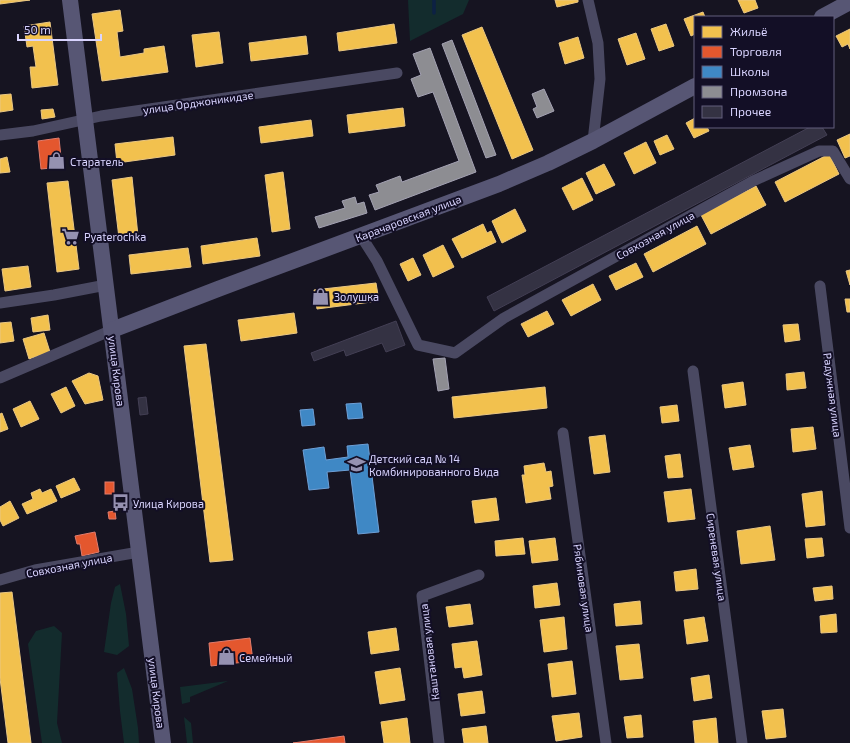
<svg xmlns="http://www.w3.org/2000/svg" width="850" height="743" font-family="'Exo 2',sans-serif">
	<rect width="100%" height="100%" fill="#161421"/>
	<g fill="#132c2d">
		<polygon points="408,0 469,0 463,14 410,41"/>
		<polygon points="120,584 126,614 129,646 117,655 104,652 111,603 115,587"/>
		<polygon points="54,626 62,633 57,723 62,743 42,743 28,644 36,631"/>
		<polygon points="124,668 132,689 138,728 139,743 124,743 120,711 117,673"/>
		<polygon points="228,681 190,697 190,702 182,704 180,687"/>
		<polygon points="184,717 191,723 193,743 187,743"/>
	</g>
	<g fill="#f2c14e" stroke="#eac783">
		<polygon points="0,0 30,0 0,4"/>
		<polygon points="555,0 578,0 578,2 557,7"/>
		<polygon points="738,0 755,0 758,8 744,13"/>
		<polygon points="120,10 123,31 117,32 120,57 144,53 144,49 164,46 168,72 102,81 92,14"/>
		<polygon points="703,12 705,17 695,17 695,34 691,36 684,19"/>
		<polygon points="50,22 58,85 32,88 30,67 36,67 33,46 27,47 24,26"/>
		<polygon points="394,24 397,43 339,51 337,33"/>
		<polygon points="666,24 674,46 659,51 651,29"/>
		<polygon points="482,27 533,150 512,159 462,35"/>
		<polygon points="850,29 850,49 848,44 842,47 836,36"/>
		<polygon points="219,32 223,63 196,67 192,35"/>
		<polygon points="636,33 645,59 627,65 618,39"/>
		<polygon points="306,36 308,54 251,61 249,43"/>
		<polygon points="578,37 584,58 565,64 559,43"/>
		<polygon points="11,94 13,110 0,112 0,95"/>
		<polygon points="403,108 405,126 349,133 347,115"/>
		<polygon points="53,109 55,117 42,119 41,110"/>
		<polygon points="695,118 695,127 707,127 709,131 694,138 686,123"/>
		<polygon points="311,120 313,136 261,143 259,127"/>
		<polygon points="850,134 850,156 845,158 837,140"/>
		<polygon points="667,135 674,149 660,155 654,141"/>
		<polygon points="173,137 175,155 117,163 115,144"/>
		<polygon points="646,142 656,163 634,174 624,153"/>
		<polygon points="829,154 839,174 785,202 775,182"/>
		<polygon points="7,157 10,172 0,173 0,159"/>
		<polygon points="604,164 615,185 596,194 586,173"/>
		<polygon points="283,172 290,229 272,232 265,175"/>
		<polygon points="132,177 138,236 119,238 112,180"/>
		<polygon points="582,178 593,200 573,210 562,188"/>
		<polygon points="68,181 79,269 57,272 47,183"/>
		<polygon points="756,186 766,205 711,234 701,215"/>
		<polygon points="515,209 526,231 502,243 492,221"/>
		<polygon points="483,224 487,233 491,231 496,242 462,258 452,239"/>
		<polygon points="697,226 706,244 653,272 644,254"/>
		<polygon points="257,238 260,256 203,264 201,246"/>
		<polygon points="443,245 454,267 433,277 423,255"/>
		<polygon points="188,248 191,267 131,274 129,255"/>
		<polygon points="413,258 421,275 408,281 400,264"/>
		<polygon points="636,263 643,277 616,290 609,276"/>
		<polygon points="28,266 31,287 5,291 2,269"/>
		<polygon points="850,270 850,285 846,271"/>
		<polygon points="376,283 379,301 317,309 314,290"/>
		<polygon points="593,284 601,300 571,316 562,300"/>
		<polygon points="845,299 850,299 850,312 847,312"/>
		<polygon points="547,311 554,324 528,337 521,324"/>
		<polygon points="294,313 297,333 241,341 238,320"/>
		<polygon points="48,315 50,330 33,332 31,318"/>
		<polygon points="11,322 14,341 0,343 0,323"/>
		<polygon points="798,324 800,340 785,342 783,325"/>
		<polygon points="44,333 50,352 29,359 23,339"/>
		<polygon points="206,344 233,560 210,562 184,346"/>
		<polygon points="804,372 806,388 787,390 786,374"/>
		<polygon points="89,373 98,376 103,400 85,404 72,381"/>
		<polygon points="743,382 746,405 725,408 722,385"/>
		<polygon points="66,387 75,406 61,413 51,394"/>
		<polygon points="545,387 547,408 454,418 452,397"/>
		<polygon points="30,401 39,419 21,427 13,409"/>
		<polygon points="677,405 679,421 662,423 660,407"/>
		<polygon points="2,413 8,429 0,432 0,414"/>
		<polygon points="813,427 816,449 793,452 791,429"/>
		<polygon points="605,435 610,472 594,474 589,437"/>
		<polygon points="750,445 754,467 733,470 729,448"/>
		<polygon points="680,454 683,477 668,478 665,456"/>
		<polygon points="544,463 546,472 551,471 553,486 549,487 551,499 526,503 522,475 525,475 524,466"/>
		<polygon points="74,478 80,490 61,498 56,486"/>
		<polygon points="40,489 42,493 51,489 57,501 27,514 22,504 33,499 31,493"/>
		<polygon points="691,489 695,519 668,522 664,492"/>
		<polygon points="822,491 825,525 806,527 802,494"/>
		<polygon points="496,498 499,520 475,523 472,501"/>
		<polygon points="10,501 19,518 3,526 0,520 0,507"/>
		<polygon points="770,526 775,560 741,564 737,531"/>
		<polygon points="523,538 525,554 496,556 495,541"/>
		<polygon points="555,538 558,560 532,563 529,541"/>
		<polygon points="822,538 824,556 807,558 805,539"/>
		<polygon points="696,569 698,589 676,591 674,572"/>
		<polygon points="557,583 560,605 535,608 533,586"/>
		<polygon points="832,586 833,599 815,601 813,588"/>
		<polygon points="12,592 31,743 8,743 0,678 0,593"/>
		<polygon points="640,601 642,624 616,626 614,604"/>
		<polygon points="470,604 473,624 449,627 446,607"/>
		<polygon points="836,614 837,632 821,633 820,616"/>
		<polygon points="564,617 567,649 544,652 540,620"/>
		<polygon points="704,617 708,641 687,644 684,620"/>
		<polygon points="396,628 399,650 371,654 368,632"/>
		<polygon points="477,641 482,675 464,678 462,667 455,668 452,644"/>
		<polygon points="639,644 643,678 620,680 616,646"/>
		<polygon points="572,661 576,694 552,697 548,664"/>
		<polygon points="400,668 405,700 380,704 375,672"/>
		<polygon points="709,675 712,698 694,701 691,678"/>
		<polygon points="482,691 485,713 461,716 458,694"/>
		<polygon points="783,709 786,737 766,739 762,711"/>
		<polygon points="579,713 582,737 556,741 552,716"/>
		<polygon points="641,715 643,737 627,738 624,717"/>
		<polygon points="407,718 410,743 384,743 381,722"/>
		<polygon points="716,718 718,743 695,743 693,721"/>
		<polygon points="486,726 488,743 464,743 462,729"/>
	</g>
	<g fill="#e4572e" stroke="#e17c6d">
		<polygon points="59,138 62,167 41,169 38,141"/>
		<rect x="105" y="482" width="9" height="12"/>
		<polygon points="115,511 116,519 109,519 108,512"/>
		<polygon points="95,532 99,552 82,556 80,544 77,544 75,536"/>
		<polygon points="250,638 253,661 211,666 209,643"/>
		<polygon points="344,736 345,743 293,743"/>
	</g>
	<g fill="#3f88c5" stroke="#6d9fd6">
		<polygon points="361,403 363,418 348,419 346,404"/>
		<polygon points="313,409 315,425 302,426 300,410"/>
		<polygon points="368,444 379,532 358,534 350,470 327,472 329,488 309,490 303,450 324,447 326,460 348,457 347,446"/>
	</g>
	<g fill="#8d8d92" stroke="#a4a2b3">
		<polygon points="452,40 496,155 486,158 442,44"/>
		<polygon points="430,48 476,172 375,210 369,195 379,192 376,185 400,176 402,182 459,161 433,92 418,97 411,79 421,75 413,54"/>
		<polygon points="544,89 554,111 537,118 533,109 537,107 532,94"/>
		<polygon points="355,197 357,204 364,202 367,213 319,228 315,217 345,208 342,201"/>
		<polygon points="445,358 449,389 438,391 433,359"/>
	</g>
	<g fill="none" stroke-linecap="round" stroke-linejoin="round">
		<polyline stroke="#0d2144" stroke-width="3.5" points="434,0 434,13"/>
	</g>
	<g fill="#343243" stroke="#433f54">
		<polygon points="810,127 822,127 827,135 494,311 487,297"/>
		<polygon points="396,321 405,345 386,352 382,343 346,356 344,350 314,361 311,353"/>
		<polygon points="146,397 148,414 140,415 138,398"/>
	</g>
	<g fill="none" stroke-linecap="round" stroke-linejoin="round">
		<g stroke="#4a4962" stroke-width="11">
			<polyline points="588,0 598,43 600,79 593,141"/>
			<polyline points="0,135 33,131 101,116 397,73"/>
			<polyline points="361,236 377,261 418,345 455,353 504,318 753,181 819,151 833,151 850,179"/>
			<polyline points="820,286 850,528"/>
			<polyline points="0,303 54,295 106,285"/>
			<polyline points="693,371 742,743"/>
			<polyline points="0,378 112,330"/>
			<polyline points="563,433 606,743"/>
			<polyline points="0,580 35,570 139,552"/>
			<polyline points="439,743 422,596 479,575"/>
		</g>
		<g stroke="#575674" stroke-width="16">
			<polyline points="70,0 163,743"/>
			<polyline points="822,17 850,2"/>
			<polyline points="112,330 218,289 499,184 548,163 593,141 695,86"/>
		</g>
	</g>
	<defs>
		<symbol id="shop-bare" viewBox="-9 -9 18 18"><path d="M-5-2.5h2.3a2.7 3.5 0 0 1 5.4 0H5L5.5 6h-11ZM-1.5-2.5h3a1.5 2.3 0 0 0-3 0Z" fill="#9591b1" stroke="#130f26" stroke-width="2.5" paint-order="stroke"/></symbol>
		<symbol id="supermarket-bare" viewBox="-9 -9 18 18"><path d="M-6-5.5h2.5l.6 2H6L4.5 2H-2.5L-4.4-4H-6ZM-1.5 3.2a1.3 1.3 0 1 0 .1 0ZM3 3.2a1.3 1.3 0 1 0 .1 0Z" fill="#9591b1" stroke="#130f26" stroke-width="2.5" paint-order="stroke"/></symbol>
		<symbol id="school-bare" viewBox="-9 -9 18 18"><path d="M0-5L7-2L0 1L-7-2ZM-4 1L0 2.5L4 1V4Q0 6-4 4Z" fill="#9591b1" stroke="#130f26" stroke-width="2.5" paint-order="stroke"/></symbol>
		<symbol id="bus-bare" viewBox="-9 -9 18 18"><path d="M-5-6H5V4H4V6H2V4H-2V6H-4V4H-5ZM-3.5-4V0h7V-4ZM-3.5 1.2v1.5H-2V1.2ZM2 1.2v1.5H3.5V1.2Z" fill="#9591b1" stroke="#130f26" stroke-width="2.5" paint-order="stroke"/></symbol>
	</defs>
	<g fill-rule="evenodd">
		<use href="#shop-bare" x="44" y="148" width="25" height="25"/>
		<use href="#supermarket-bare" x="58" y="224" width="25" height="25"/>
		<use href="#shop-bare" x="308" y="284" width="25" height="25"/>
		<use href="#school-bare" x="344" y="452" width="25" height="25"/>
		<use href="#bus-bare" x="108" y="490" width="25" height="25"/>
		<use href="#shop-bare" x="214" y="644" width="25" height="25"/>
	</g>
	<g text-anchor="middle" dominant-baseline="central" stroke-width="4" stroke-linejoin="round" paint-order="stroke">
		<g font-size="11" fill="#d9d4ff" stroke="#130f26">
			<text transform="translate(198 102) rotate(-8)">улица Орджоникидзе</text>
			<text transform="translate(408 218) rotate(-21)">Карачаровская улица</text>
			<text transform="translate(655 235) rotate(-29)">Совхозная улица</text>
			<text transform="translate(117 371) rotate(83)">улица Кирова</text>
			<text transform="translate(833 395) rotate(83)">Радужная улица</text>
			<text transform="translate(717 557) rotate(82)">Сиреневая улица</text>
			<text transform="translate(69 565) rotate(-11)">Совхозная улица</text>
			<text transform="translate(584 588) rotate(82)">Рябиновая улица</text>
			<text transform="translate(429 652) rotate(-97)">Каштановая улица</text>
			<text transform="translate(157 693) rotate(83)">улица Кирова</text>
		</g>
		<g font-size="11" fill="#d9d4ff" stroke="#130f26" text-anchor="start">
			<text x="70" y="161">Старатель</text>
			<text x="84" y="236">Pyaterochka</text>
			<text x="334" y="296">Золушка</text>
			<text x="369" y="458">Детский сад № 14<tspan x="369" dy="13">Комбинированного Вида</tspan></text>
			<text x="133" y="503">Улица Кирова</text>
			<text x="239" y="657">Семейный</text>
		</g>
	</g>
	<rect x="694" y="16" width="140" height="112" fill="#130f26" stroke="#625e7d"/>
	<rect x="702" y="26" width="20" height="12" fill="#f2c14e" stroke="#625e7d"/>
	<text x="730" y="36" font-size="12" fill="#d9d4ff">Жильё</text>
	<rect x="702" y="46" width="20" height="12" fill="#e4572e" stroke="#625e7d"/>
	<text x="730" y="56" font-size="12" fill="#d9d4ff">Торговля</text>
	<rect x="702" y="66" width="20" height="12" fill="#3f88c5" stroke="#625e7d"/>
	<text x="730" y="76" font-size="12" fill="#d9d4ff">Школы</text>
	<rect x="702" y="86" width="20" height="12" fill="#8d8d92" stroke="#625e7d"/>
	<text x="730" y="96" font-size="12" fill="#d9d4ff">Промзона</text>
	<rect x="702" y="106" width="20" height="12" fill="#343243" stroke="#625e7d"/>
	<text x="730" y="116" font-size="12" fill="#d9d4ff">Прочее</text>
	<path d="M18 34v6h83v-6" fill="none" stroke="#d9d4ff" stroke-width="2"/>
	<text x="24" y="34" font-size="12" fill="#d9d4ff" stroke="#130f26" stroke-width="3" paint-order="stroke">50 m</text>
</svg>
